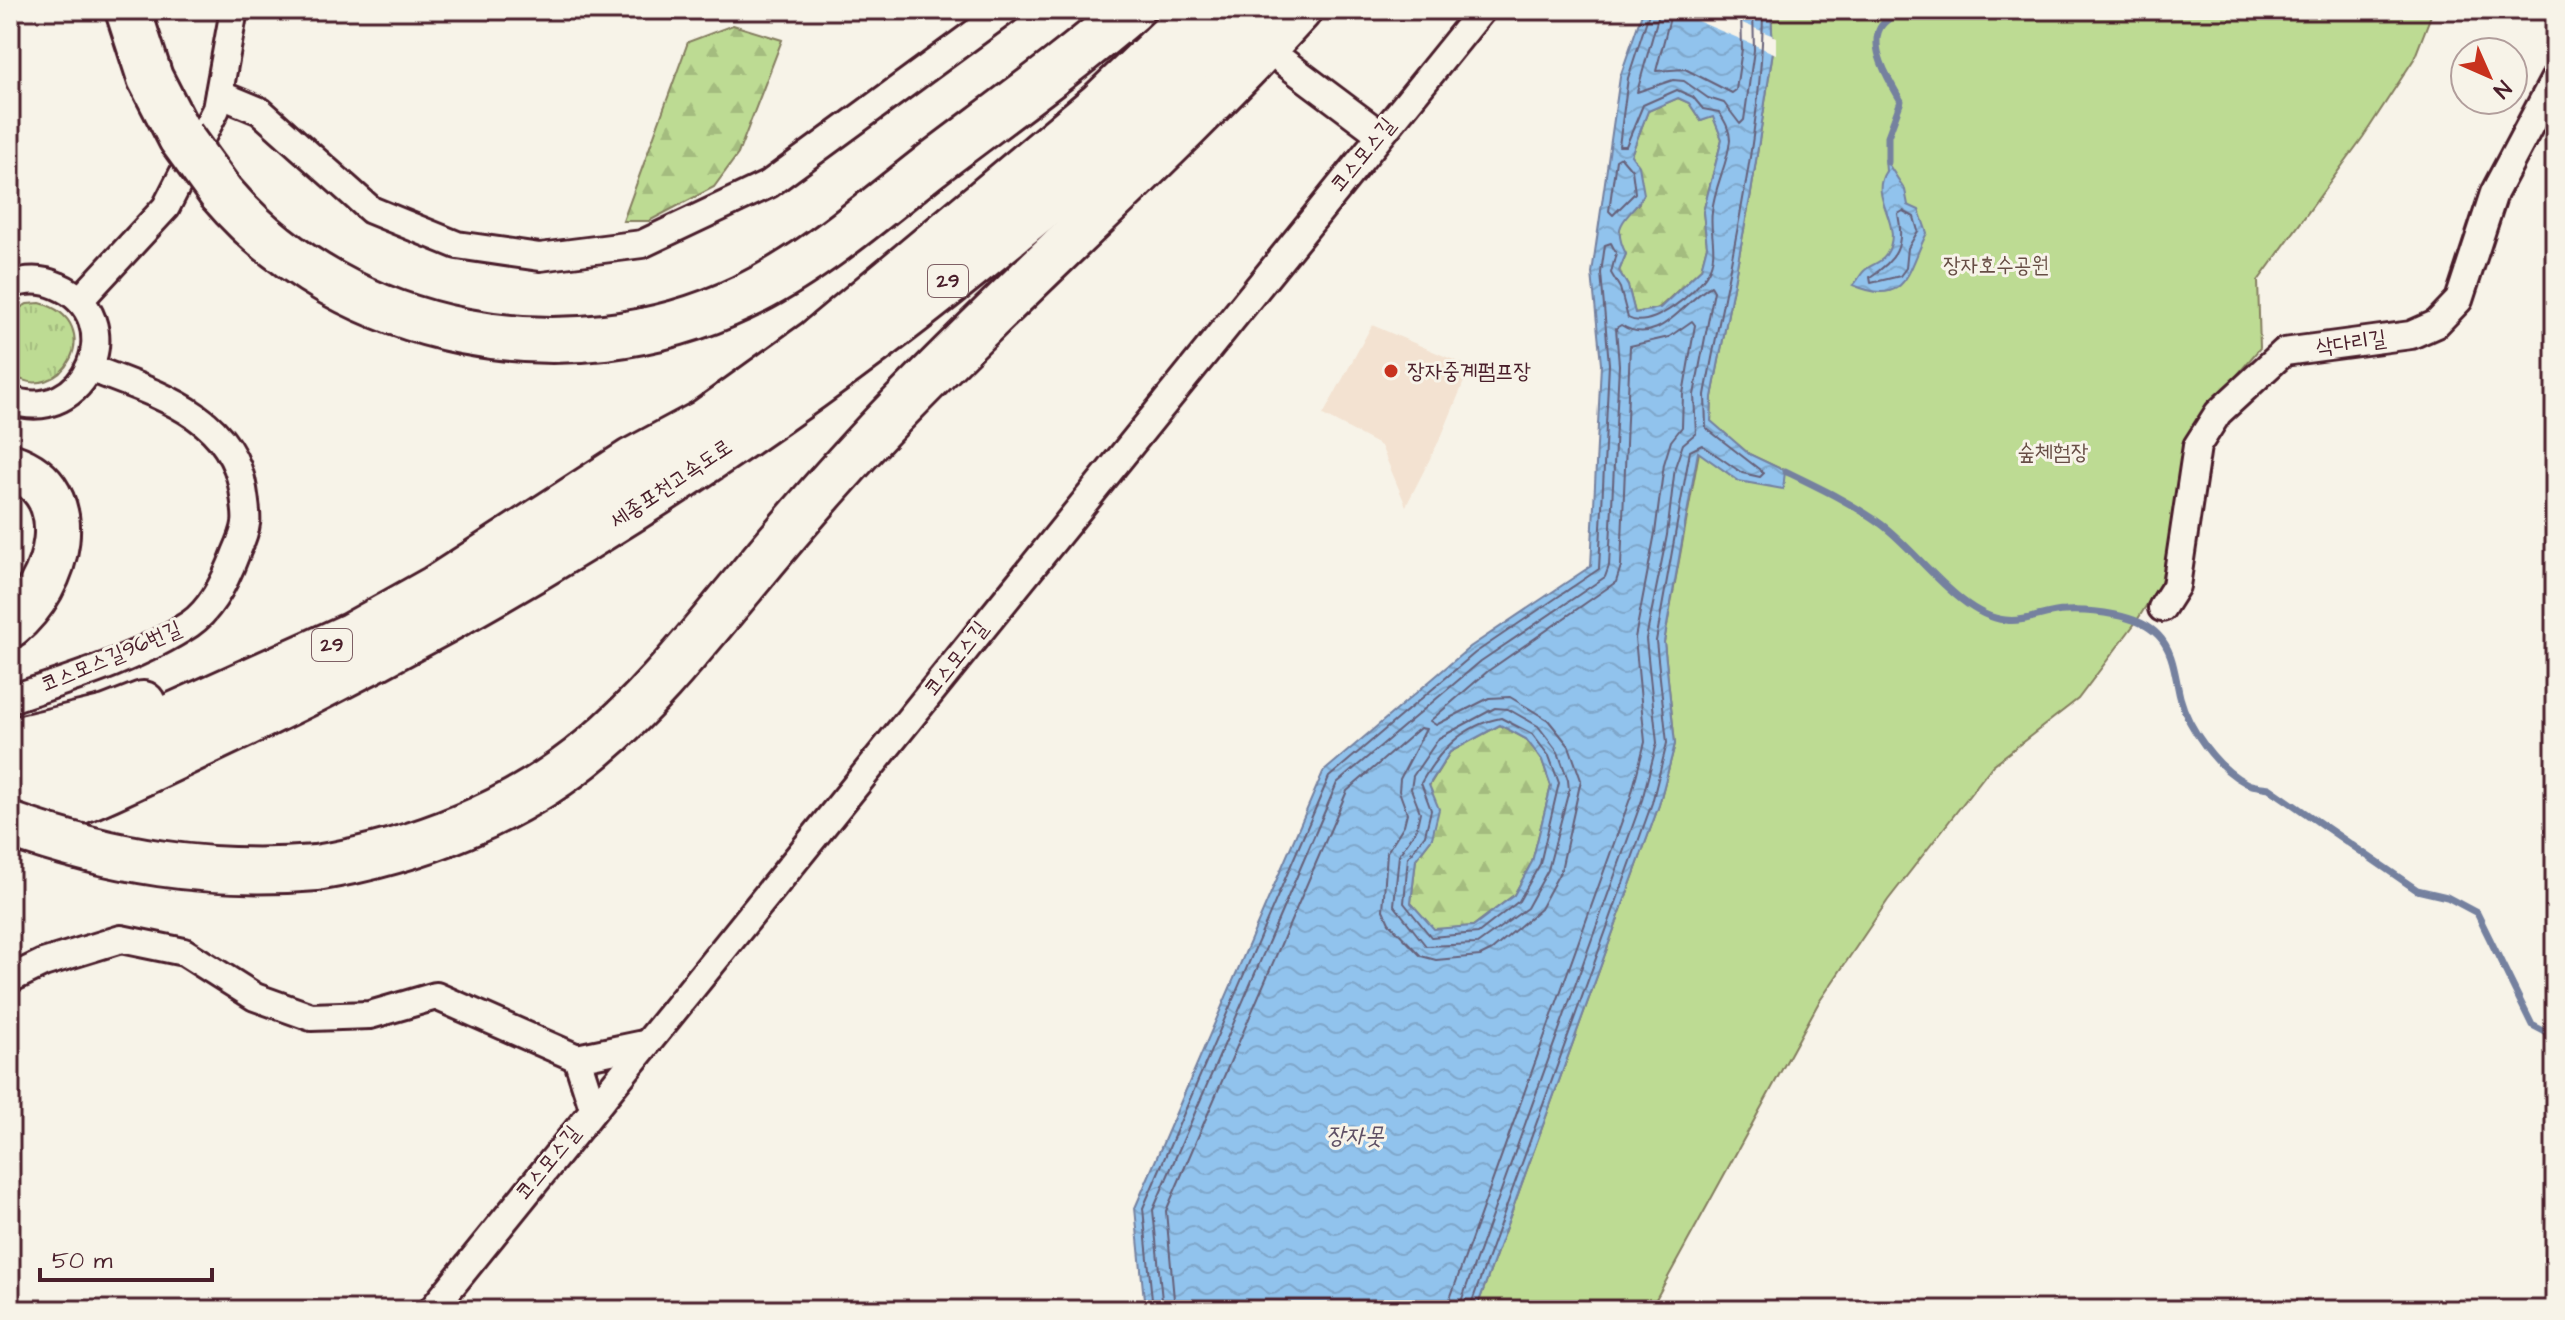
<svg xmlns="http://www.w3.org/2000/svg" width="2565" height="1320" font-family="'Architects Daughter','Poor Story',sans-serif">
	<defs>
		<pattern id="grass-tufts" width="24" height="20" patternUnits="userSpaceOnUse" patternTransform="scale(2)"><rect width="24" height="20" fill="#bddb93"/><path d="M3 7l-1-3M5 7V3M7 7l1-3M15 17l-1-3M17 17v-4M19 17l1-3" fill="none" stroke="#a4bc7f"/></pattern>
		<pattern id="forest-firs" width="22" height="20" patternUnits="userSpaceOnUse" patternTransform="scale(2)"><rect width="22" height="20" fill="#bddb93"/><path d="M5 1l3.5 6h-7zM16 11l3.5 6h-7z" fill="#a4bc7f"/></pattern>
		<pattern id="water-waves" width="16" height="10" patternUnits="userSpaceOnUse" patternTransform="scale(2)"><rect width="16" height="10" fill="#91c3ed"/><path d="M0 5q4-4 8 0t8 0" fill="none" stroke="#7fa7cb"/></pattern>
	</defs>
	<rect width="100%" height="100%" fill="#f7f3e8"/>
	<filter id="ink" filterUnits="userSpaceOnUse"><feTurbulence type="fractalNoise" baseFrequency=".0125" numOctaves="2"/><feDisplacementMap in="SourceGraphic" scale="16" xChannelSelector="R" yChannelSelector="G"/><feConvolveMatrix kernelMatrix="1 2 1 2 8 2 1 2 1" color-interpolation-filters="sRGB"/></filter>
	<g filter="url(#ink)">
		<polygon fill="#f3e2d1" points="1372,325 1470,367 1442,435 1406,506 1381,446 1323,415"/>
		<path fill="url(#grass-tufts)" stroke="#847d5f" stroke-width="2" d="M 40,303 C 110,322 60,411 10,373 L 10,313 L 27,304 Z"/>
		<g fill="url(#forest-firs)" stroke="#847d5f" stroke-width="2">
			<polygon points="733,25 782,40 738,154 714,187 649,221 623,221 688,42"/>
			<polygon points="1678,98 1689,103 1701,121 1713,116 1722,139 1703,212 1707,246 1701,269 1659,308 1635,313 1628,286 1619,271 1626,254 1619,241 1620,221 1639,203 1631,155 1648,111"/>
			<polygon points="1500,725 1526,739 1542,760 1551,786 1532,862 1514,895 1473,926 1434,930 1411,903 1416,859 1432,838 1429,786 1450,752"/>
		</g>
		<polygon fill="#bddb93" stroke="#847d5f" stroke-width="2" points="1771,10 2433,10 2414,59 2363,137 2258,281 2260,348 2189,432 2161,582 2136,622 2078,699 1993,765 1888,900 1819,1002 1650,1310 1476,1310 1659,805 1675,744 1664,642 1699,452 1739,481 1785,471 1749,454 1711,422 1712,397 1751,193 1773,51"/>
		<g fill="url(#water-waves)" stroke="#75819f" stroke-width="2" fill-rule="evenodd">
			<path d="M 1643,10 L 1771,10 L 1773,51 L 1751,193 L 1712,397 L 1711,421 L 1749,454 L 1785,471 L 1783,489 L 1739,481 L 1698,452 L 1664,642 L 1675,744 L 1659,805 L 1476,1310 L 1145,1310 L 1135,1208 L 1323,772 L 1470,647 L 1591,566 L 1601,364 L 1592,273 L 1620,77 ZM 1678,98 L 1689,103 L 1701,121 L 1713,117 L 1722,139 L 1703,212 L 1707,246 L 1701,269 L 1660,308 L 1635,313 L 1628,286 L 1619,271 L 1626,254 C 1609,220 1630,220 1644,194 L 1639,166 L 1631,155 L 1648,111 ZM 1500,725 L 1526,739 L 1542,760 L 1551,786 L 1532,862 L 1514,895 L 1473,926 L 1434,929 L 1411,903 L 1416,859 L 1432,838 L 1439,809 L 1429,785 L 1450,752 Z"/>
			<path d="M 1885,159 L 1905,190 L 1908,205 L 1919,210 L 1927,233 C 1908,268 1909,309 1853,285 C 1858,281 1860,274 1865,270 C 1872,264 1881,263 1886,255 C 1906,224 1867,199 1886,171 Z"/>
		</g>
		<polygon fill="#f7f3e8" points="1671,10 1711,10 1776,37 1776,54"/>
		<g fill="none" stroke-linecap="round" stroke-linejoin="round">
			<g stroke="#666179" stroke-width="2">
				<polyline points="1660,10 1637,92 1673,80 1684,81 1708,98 1724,103 1740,124 1744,120 1754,50 1753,10"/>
				<polyline points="1672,10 1656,71 1685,69 1732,93 1736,90 1742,49 1741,10"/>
				<polygon points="1621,157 1632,170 1635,193 1613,215 1609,211 1616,160"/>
				<path d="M 1903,211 L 1914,217 L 1918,231 L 1908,248 L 1906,268 L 1900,276 L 1871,283 L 1870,277 C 1896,260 1905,247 1898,214 Z"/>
				<polygon points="1495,708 1508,709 1538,726 1558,752 1568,780 1569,790 1548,870 1527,908 1477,944 1426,946 1394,905 1399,855 1416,830 1420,812 1411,789 1413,776 1439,738"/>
				<path d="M 1501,718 L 1532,734 L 1549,756 L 1559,783 L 1540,864 L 1519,901 L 1478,933 L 1431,937 L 1404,903 L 1408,857 L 1425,835 L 1431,810 L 1421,783 C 1439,751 1463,725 1501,718 Z"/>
				<path d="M 1153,1310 L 1143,1208 L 1329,777 L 1475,653 L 1599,569 L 1609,364 L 1601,273 L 1605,245 L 1611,243 L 1616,253 L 1611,273 L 1620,288 L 1628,318 C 1651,331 1697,292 1708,272 C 1719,252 1709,233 1712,212 C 1714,187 1728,164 1730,140 C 1730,129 1724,120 1719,112 L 1703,109 L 1693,97 L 1677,90 L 1643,105 L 1626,146 L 1619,146 L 1628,78 L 1650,10"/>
				<path d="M 1163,1310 L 1153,1210 L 1337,783 L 1481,661 L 1605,577 L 1609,566 L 1619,365 L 1616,328 L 1621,325 C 1659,349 1683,301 1711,286 L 1714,291 L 1694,395 L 1696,433 L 1683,444 L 1675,467 L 1667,535 L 1646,639 L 1657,743 L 1642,800 L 1458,1310"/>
				<polyline points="1175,1310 1166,1211 1347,791 1420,728 1426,729 1400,779 1399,791 1407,813 1404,825 1387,852 1383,910 1389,923 1421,956 1436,960 1480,956 1492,950 1540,909 1561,870 1581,780 1569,746 1548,720 1510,697 1489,698 1436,725 1430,721 1488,671 1616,582 1621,566 1630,346 1669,337 1692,321 1695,325 1683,394 1682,427 1671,441 1664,464 1655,533 1635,638 1645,742 1631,796 1446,1310"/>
				<path d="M 1469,1310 L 1652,803 L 1667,743 L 1656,641 L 1690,451 L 1702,445 L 1742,473 L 1760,477 L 1764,473 L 1706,428 L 1705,395 C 1728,269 1762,139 1763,10"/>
			</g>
			<g stroke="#75819f" stroke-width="7">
				<path d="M 1888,162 L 1888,136 L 1901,101 C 1890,82 1869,49 1880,28 C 1884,20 1894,16 1900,10"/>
				<path d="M 1785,471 C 1818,487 1852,503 1881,524 C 1918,551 1959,615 2005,620 C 2025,623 2046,611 2065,611 C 2093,610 2138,614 2158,635 C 2174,651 2175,677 2180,697 C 2188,728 2217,768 2246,783 C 2252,786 2262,787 2269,788 L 2417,890 L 2447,897 L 2477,913 L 2532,1025 L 2555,1037"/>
			</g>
			<defs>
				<g id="street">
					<polyline points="1284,62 1380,134"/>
					<polyline points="219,94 260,111 371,210 457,245 540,257 642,244 769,184 1006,10"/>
					<path d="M 10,285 C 26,279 43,279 58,286 C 131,317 87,428 10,400"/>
					<polyline points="80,300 166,207 216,109 234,10"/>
					<polyline points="2162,608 2176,586 2197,446 2218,413 2284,352 2411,335 2436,324 2459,300 2494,193 2555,78"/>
					<path d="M 10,699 C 70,679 137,659 190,624 C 212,609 227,577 236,553 C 249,524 248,520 243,489 C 231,413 152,393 90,368"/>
					<polyline points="10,979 43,963 121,939 184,952 255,997 311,1017 370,1015 436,996 577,1058"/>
					<polyline points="593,1108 577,1058 644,1044"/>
					<polyline points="432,1310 1482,10"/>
				</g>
				<g id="highway">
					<polyline points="128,10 150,78 181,138"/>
					<path d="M 221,193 C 346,340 570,380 742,298 C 810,266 871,212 930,166 C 997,115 1067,65 1131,10"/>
					<path d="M 10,466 C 86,491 58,586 10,625"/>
					<polyline points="10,741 107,718 143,704"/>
					<polyline points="10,789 352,635 436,588 632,461 703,423 817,341 974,210 1099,105 1198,10"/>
					<path d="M 10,829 C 89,801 166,761 243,725 C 573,567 885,357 1153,108 C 1186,78 1216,43 1246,10"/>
					<path d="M 316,868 C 415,852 517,813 594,747 C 650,700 696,641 743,585 C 794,523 846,462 902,405 C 1032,271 1173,148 1299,10"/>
				</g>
			</defs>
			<use href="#street" stroke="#4a1f2b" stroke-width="32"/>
			<use href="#highway" stroke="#4a1f2b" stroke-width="50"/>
			<use href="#street" stroke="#f7f3e8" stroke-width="26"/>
			<use href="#highway" stroke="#f7f3e8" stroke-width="44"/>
			<defs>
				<g id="highway-bridge">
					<polyline points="181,138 221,193"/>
					<path d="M 10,825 C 111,861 208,877 316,868"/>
				</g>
			</defs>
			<use href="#highway-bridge" stroke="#4a1f2b" stroke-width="50" stroke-linecap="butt"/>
			<use href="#highway-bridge" stroke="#f7f3e8" stroke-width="44"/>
		</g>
	</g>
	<circle fill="#c8321e" stroke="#f7f3e8" stroke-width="3" cx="1391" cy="371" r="8"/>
	<g text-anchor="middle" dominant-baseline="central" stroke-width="6" stroke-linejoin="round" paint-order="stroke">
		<g fill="#f7f3e8" stroke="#7e5f64" stroke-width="2">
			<rect x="928" y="265" width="40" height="32" rx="6"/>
			<rect x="312" y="629" width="40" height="32" rx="6"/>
		</g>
		<g font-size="20" font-weight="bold" fill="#4a1f2b">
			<text x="948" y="281">29</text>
			<text x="332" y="645">29</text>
		</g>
		<g font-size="22" fill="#4a1f2b" stroke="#f7f3e8">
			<text transform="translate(1363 155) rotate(-51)">코스모스길</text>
			<text transform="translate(2351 343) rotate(-8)">삭다리길</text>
			<text transform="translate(671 484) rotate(-34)">세종포천고속도로</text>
			<text transform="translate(111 657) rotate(-23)">코스모스길96번길</text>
			<text transform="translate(956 659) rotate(-52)">코스모스길</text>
			<text transform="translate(548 1163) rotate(-51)">코스모스길</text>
		</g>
		<g font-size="22" fill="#674e45" stroke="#f7f3e8">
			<text x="1996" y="265">장자호수공원</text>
			<text x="2053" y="452">숲체험장</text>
		</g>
		<g font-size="22" fill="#4a1f2b" stroke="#f7f3e8" text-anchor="start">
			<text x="1407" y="371">장자중계펌프장</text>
		</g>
		<g font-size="24" font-style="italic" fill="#5f5065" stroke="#f7f3e8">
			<text x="1355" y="1136">장자못</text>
		</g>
	</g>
	<rect width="2565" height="1320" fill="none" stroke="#f7f3e8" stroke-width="40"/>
	<rect x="20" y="20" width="2525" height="1280" fill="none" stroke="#4a1f2b" stroke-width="3" filter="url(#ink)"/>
	<g transform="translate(2489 76) rotate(135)"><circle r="38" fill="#f7f3e8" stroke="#b29e9c" stroke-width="2"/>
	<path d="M0-6L14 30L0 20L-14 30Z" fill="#c8321e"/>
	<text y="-12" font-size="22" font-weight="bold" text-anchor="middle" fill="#4a1f2b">N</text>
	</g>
	<path d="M40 1268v12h172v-12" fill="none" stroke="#4a1f2b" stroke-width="4"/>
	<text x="52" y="1268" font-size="24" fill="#4a1f2b" stroke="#f7f3e8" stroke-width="6" paint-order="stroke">50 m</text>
</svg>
